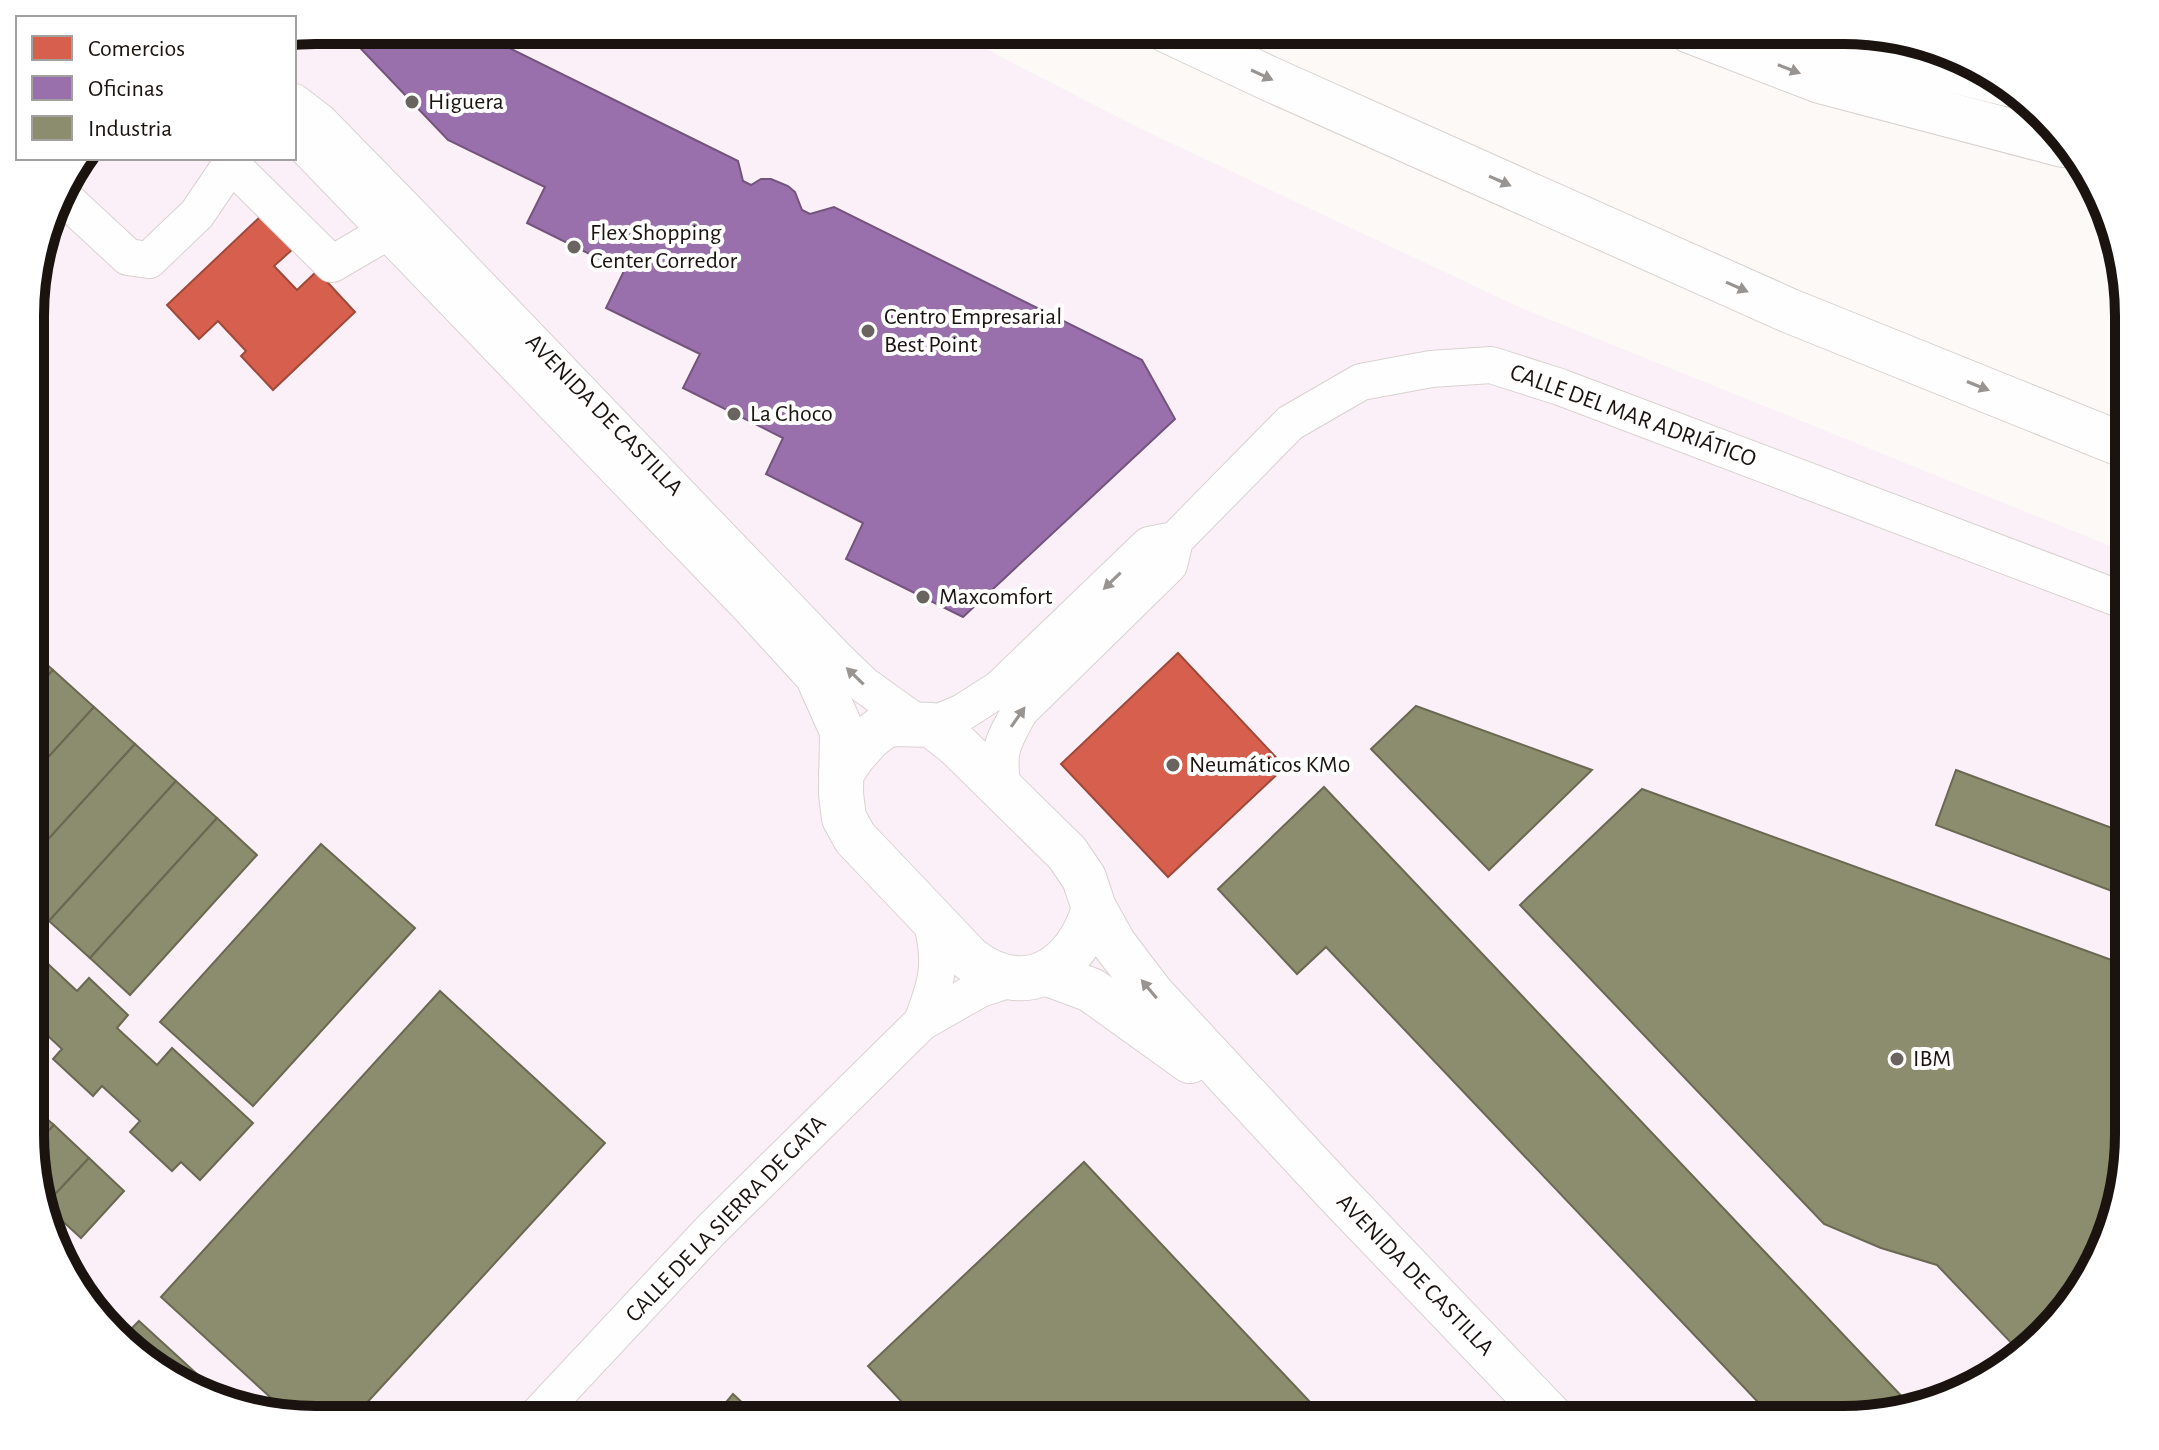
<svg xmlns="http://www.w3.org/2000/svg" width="2159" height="1450" font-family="'Alegreya Sans',sans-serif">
	<rect width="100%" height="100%" fill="#fcf9f7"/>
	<polygon fill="#fcf0f8" points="316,30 949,30 1137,127 1519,307 2128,553 2128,1152 2114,1226 2070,1308 1970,1390 1843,1420 298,1419 224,1405 142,1361 68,1276 32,1171 32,279 60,189 84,158 294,158 294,34"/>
	<g fill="#d6604d" stroke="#9e493a" stroke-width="2">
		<polygon points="263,214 294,248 274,266 297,290 317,271 355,312 273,390 241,356 246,351 218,321 199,339 167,305"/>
		<polygon points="1178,653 1285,767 1168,877 1061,764"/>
	</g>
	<polygon fill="#9970ab" stroke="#73547c" stroke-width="2" points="343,30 473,30 738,161 743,181 751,185 761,179 771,179 788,186 795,192 802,210 810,214 834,207 1142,360 1175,419 963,617 846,559 863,523 766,474 783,438 683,388 700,354 606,308 624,271 527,223 545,187 448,140"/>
	<g fill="#8c8c6e" stroke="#6a6852" stroke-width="2">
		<polygon points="32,651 53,670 32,693"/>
		<polygon points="53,670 94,707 32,775 32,693"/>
		<polygon points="1416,706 1592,770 1489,870 1371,749"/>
		<polygon points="94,707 135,744 32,857 32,775"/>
		<polygon points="135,744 176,781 49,921 32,906 32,857"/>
		<polygon points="1956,770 2128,834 2128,897 1936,825"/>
		<polygon points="176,781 217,818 90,958 49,921"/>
		<polygon points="1324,787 1909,1404 1843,1420 1775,1420 1326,947 1297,974 1218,889"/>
		<polygon points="1642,789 2128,966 2128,1152 2114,1226 2070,1308 2018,1350 1937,1265 1881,1248 1824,1224 1520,905"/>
		<polygon points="217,818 257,855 130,995 90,958"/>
		<polygon points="321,844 415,928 253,1106 160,1022"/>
		<polygon points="32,949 77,991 89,978 128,1015 117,1028 157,1065 172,1048 253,1123 200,1180 181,1162 172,1171 130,1132 140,1121 102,1086 93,1096 53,1059 62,1049 32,1021"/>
		<polygon points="440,991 605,1143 352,1419 294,1419 161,1297"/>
		<polygon points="32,1106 54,1125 32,1148"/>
		<polygon points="54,1125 89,1158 45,1205 32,1171 32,1148"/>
		<polygon points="89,1158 124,1191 81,1238 45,1205"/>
		<polygon points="1084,1162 1327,1420 919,1420 868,1366"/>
		<polygon points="139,1321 232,1406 224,1405 142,1361 122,1338"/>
		<polygon points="733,1394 761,1420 711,1420"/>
	</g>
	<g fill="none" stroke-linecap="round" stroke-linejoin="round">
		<defs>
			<g id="minor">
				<polyline points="294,102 320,122 410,214 836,658 864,685 917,723"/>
				<polyline points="231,164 332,264 392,229"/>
				<polyline points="59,193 128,257 149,260 197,214 235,158"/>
				<polyline points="932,725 963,712 999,689 1149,545 1175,540"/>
				<path d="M 1003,790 C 997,751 1001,745 1020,711 L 1169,565 L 1175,540 L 1290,423 L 1361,382 L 1431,369 L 1491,365 L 1560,387 L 2128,602"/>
				<path d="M 922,1022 C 938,980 942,963 931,919"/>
				<polyline points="534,1419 711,1230 922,1022 980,989 1014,978"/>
			</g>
			<g id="major">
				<path d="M 294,129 L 752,604 L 817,675 L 842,731 L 841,794 L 844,818 L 855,838 L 970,959 C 1026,1002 1077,968 1094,908"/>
				<polyline points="841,774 853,756 870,737 883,727 895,724 932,725 957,745 1067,853 1084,878 1094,908 1114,944 1152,994 1332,1188 1554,1420"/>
				<polyline points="1048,974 1091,990 1190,1061"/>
			</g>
			<g id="highway">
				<polyline points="1166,30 1270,79 1790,311 2128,447"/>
				<polyline points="1690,31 1820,81 2063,145"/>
				<polyline points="1788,31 2008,84"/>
			</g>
		</defs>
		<use href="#minor" stroke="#d8d2cf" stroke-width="38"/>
		<use href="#major" stroke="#d8d2cf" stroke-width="46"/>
		<use href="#highway" stroke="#d8d2cf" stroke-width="46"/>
		<use href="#minor" stroke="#fffefe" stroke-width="36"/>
		<use href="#major" stroke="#fffefe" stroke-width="44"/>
		<use href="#highway" stroke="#fffefe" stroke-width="44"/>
	</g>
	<defs><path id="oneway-solid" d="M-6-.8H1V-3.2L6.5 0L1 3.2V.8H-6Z" transform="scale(2)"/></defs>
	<g fill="#989492">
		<use href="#oneway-solid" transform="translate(1789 69) rotate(21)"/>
		<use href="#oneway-solid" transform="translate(1262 75) rotate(25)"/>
		<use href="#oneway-solid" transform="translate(1500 181) rotate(24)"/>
		<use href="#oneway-solid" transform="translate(1737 287) rotate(24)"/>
		<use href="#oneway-solid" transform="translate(1978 386) rotate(22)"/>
		<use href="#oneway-solid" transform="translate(1112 581) rotate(136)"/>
		<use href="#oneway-solid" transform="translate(855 676) rotate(-136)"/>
		<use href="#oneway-solid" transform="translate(1018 717) rotate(-55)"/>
		<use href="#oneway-solid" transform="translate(1149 989) rotate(-130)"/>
	</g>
	<g fill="#696460" stroke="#fff" stroke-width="3">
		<circle cx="412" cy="102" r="8"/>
		<circle cx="574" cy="247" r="8"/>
		<circle cx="868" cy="331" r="8"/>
		<circle cx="734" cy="414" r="8"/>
		<circle cx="923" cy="597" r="8"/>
		<circle cx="1173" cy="765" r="8"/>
		<circle cx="1897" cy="1059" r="8"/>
	</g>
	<g text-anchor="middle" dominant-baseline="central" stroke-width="8" stroke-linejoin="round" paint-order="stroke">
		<g font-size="24" fill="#1a130f" stroke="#fff" text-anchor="start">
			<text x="428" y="102">Higuera</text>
			<text x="590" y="233">Flex Shopping<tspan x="590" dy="28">Center Corredor</tspan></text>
			<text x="884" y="317">Centro Empresarial<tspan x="884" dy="28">Best Point</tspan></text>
			<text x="750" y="414">La Choco</text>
			<text x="939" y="597">Maxcomfort</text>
			<text x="1189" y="765">Neumáticos KM0</text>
			<text x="1913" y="1059">IBM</text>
		</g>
		<g font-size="24" fill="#1a130f" stroke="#fff">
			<text transform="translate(604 415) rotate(46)">AVENIDA DE CASTILLA</text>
			<text transform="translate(1633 416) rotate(20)">CALLE DEL MAR ADRIÁTICO</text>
			<text transform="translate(726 1219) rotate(-46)">CALLE DE LA SIERRA DE GATA</text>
			<text transform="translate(1415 1275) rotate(46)">AVENIDA DE CASTILLA</text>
		</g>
	</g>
	<path d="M0 0H2159V1450H0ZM316 44H1843A272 272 0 0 1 2115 316V1134A272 272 0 0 1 1843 1406H316A272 272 0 0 1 44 1134V316A272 272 0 0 1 316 44Z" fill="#fff" fill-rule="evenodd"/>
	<path fill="none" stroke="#1a130f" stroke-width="10" d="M316 44H1843A272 272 0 0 1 2115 316V1134A272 272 0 0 1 1843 1406H316A272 272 0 0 1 44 1134V316A272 272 0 0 1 316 44Z"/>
	<rect x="16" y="16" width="280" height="144" fill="#ffffff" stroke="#a3a19f" stroke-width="2"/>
	<rect x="32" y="36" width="40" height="24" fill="#d6604d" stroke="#a3a19f" stroke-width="2"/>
	<text x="88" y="56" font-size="24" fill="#1a130f">Comercios</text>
	<rect x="32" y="76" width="40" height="24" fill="#9970ab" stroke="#a3a19f" stroke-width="2"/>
	<text x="88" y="96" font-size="24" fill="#1a130f">Oficinas</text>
	<rect x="32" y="116" width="40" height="24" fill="#8c8c6e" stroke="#a3a19f" stroke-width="2"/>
	<text x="88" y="136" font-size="24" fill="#1a130f">Industria</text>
</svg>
